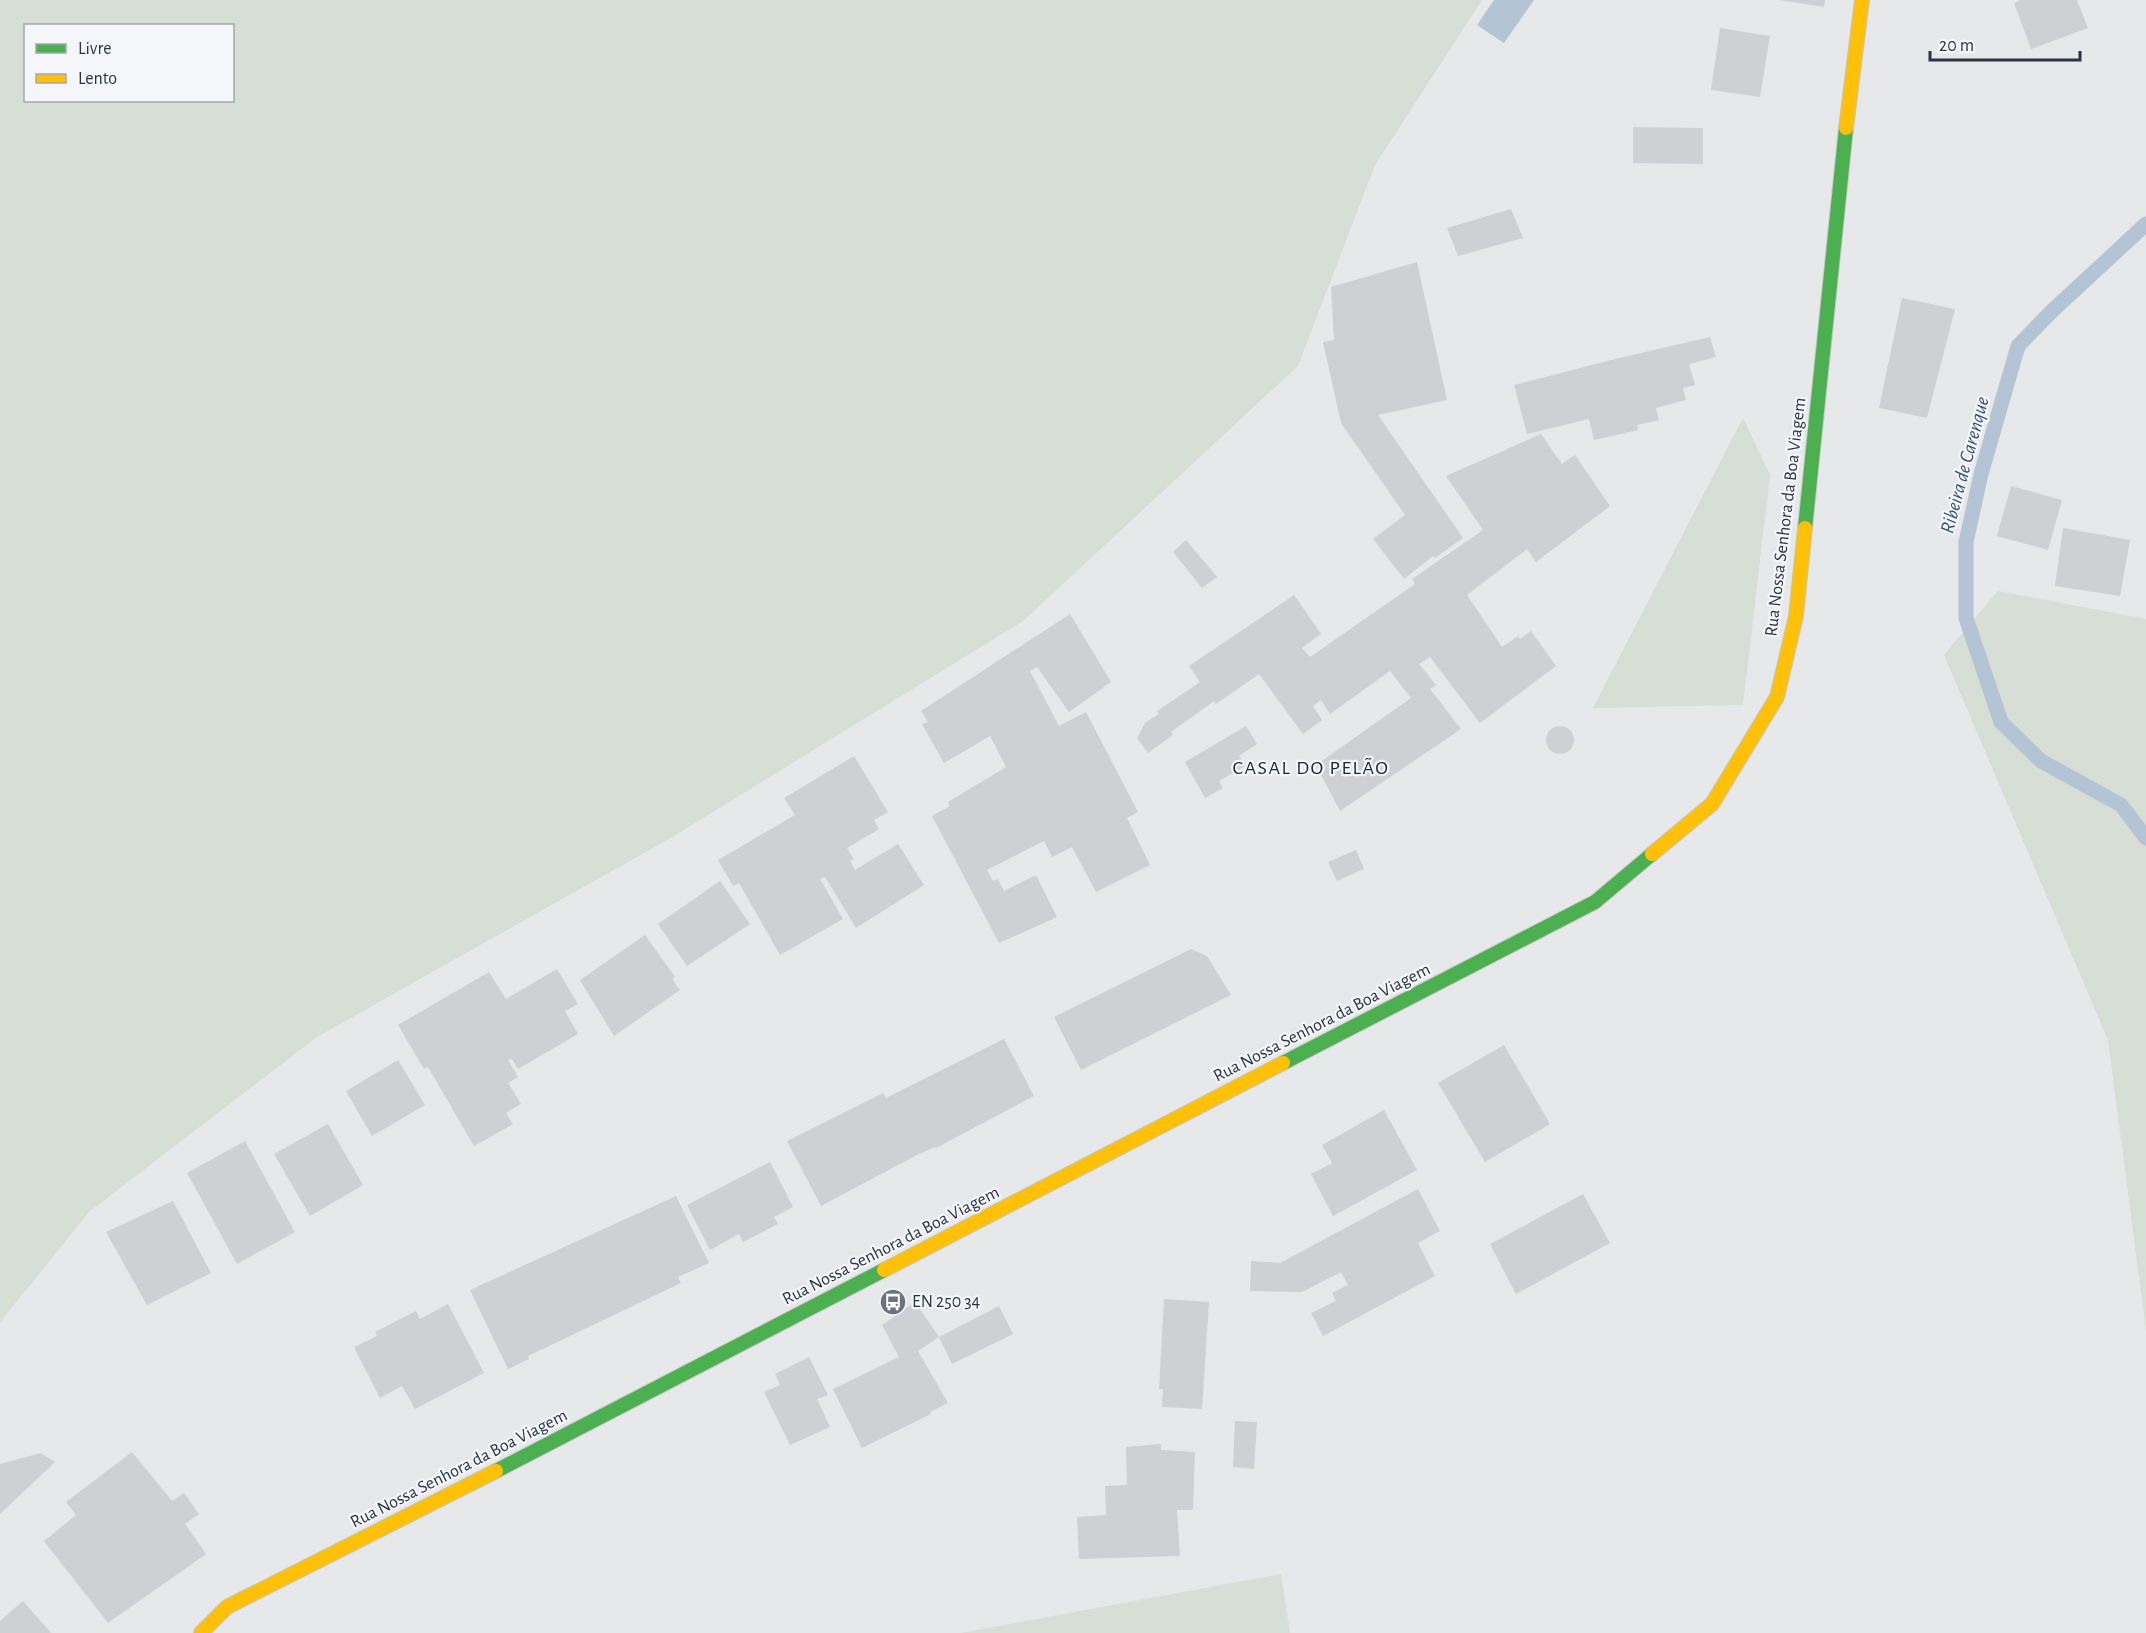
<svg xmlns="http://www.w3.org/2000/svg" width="2146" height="1633" font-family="'Alegreya Sans',sans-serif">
	<rect width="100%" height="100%" fill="#e6e8ea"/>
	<g fill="#d6ded6" fill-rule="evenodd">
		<path d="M 0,0 L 1482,0 L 1375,165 L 1298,366 L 1023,621 L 674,836 L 317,1037 L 90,1211 L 0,1322 ZM 26,26 L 232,26 L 232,100 L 26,100 Z"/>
		<polygon points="1743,418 1770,475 1743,705 1593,708"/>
		<polygon points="1998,591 2146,619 2146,1330 2108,1040 1944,655"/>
		<polygon points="1281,1574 1290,1633 961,1633"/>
	</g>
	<polygon fill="#b4c4d5" points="1494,0 1534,0 1504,43 1477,25"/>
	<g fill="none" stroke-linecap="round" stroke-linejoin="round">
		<polyline stroke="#b4c4d5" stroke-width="15" points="2146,224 2052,311 2018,346 1981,474 1966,542 1966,618 2001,722 2041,761 2121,805 2146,838"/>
	</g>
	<g fill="#ced0d3">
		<polygon points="1779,0 1825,0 1824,7"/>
		<polygon points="2021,0 2077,0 2088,28 2031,49 2014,3"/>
		<polygon points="1720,28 1770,36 1760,97 1711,90"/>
		<polygon points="1633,127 1703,128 1703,164 1633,163"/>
		<polygon points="1511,209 1523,238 1458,256 1447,228"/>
		<polygon points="1417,262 1447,400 1378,415 1463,538 1435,558 1433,556 1404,579 1373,539 1405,515 1341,423 1323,342 1334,340 1331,287"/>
		<polygon points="1902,298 1955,309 1927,418 1879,408"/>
		<polygon points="1710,337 1716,357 1689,364 1695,385 1683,388 1686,400 1656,408 1659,420 1637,425 1638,430 1594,440 1589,419 1527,434 1514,385 1611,360"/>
		<polygon points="1541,434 1562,464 1575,455 1610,506 1536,562 1527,549 1467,595 1502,647 1518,636 1520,639 1531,631 1556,666 1480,723 1430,657 1419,664 1436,685 1430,689 1461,729 1340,811 1316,765 1411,698 1390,671 1330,714 1321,700 1313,706 1322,720 1303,734 1259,674 1216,704 1214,701 1171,732 1173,735 1148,753 1137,738 1145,723 1159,714 1157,711 1200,682 1189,666 1294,595 1321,634 1302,648 1310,657 1415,584 1412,579 1483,530 1446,476"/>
		<polygon points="2011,486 2062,500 2048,550 1997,536"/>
		<polygon points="2063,528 2130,540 2120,596 2055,586"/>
		<polygon points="1186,540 1217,577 1202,588 1173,552"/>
		<polygon points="1070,614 1111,682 1069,712 1037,667 1030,671 1059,726 1086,712 1138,812 1127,818 1150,865 1096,892 1072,847 1052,857 1044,841 987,870 993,881 998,879 1004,891 1036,875 1057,917 999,943 932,816 950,806 948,802 1006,767 990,736 944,763 922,724 928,722 921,711"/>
		<polygon points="1246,726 1257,744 1239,756 1245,766 1219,781 1223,788 1205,798 1185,762"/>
		<circle cx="1560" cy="740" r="14"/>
		<polygon points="854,756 888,812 874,820 879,829 847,848 854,859 850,861 855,870 898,844 924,885 856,928 825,877 820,879 843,919 780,955 739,883 733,886 718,860 795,815 784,798"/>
		<polygon points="1356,850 1364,869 1337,881 1328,862"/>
		<polygon points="720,881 750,924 687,966 658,924"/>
		<polygon points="645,935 675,977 672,979 680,990 614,1036 580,980"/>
		<polygon points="1191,949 1207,956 1231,995 1081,1070 1054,1017"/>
		<polygon points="557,969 578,1004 565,1011 578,1034 518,1069 512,1059 508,1060 518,1077 508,1083 521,1104 506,1113 513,1124 474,1146 428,1067 424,1069 398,1025 489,972 506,999"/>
		<polygon points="1004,1039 1034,1096 936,1148 935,1147 917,1155 821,1206 787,1141 883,1093 886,1098"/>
		<polygon points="1504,1045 1550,1124 1485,1162 1438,1083"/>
		<polygon points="398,1060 425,1105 372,1136 346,1091"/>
		<polygon points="1384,1110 1417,1170 1333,1216 1311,1174 1332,1163 1322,1145"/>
		<polygon points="328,1124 363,1185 310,1216 274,1154"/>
		<polygon points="245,1141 295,1232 237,1264 187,1173"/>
		<polygon points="770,1162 793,1207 774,1217 778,1224 743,1242 739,1234 710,1250 687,1205"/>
		<polygon points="1418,1189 1440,1231 1418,1243 1435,1276 1323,1336 1311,1313 1336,1301 1332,1293 1348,1285 1341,1272 1302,1292 1250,1291 1251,1261 1280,1263"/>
		<polygon points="1583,1194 1610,1243 1516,1294 1490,1244"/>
		<polygon points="676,1196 709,1263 678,1277 681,1283 528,1356 529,1359 508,1369 470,1290"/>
		<polygon points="173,1201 211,1273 147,1305 106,1232"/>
		<polygon points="1164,1299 1209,1302 1202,1409 1162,1407 1163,1389 1159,1389"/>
		<polygon points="915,1302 939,1337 918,1351 948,1403 930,1412 931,1414 862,1448 833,1389 899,1357 882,1325"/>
		<polygon points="448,1304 484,1373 415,1409 402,1386 380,1398 354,1347 377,1336 375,1332 416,1311 420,1319"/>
		<polygon points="999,1306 1013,1334 952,1364 939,1337"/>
		<polygon points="809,1357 828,1395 817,1399 830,1427 790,1445 764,1392 780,1385 775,1374"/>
		<polygon points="1235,1421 1257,1422 1254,1469 1233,1467"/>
		<polygon points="1161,1444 1161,1450 1195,1452 1193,1510 1177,1510 1180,1556 1079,1559 1077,1517 1106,1515 1105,1486 1127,1485 1126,1447"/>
		<polygon points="132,1452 172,1501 184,1493 199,1514 185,1524 206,1554 108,1623 44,1541 76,1515 66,1502"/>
		<polygon points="41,1453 55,1462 0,1514 0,1464"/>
		<polygon points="23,1601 51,1633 0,1633 0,1621"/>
	</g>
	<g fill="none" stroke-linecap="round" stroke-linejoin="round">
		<defs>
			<g id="fast">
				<polyline points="1805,528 1846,128"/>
				<polyline points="1283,1063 1595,902 1652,854"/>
				<polyline points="496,1471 884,1270"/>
			</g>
			<g id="slow">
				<polyline points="1846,128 1862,0"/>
				<polyline points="1652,854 1712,804 1777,697 1796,616 1805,528"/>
				<polyline points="884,1270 1283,1063"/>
				<polyline points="201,1633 227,1607 496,1471"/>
			</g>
		</defs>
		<use href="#fast" stroke="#c4c6c8" stroke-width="16"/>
		<use href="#slow" stroke="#c4c6c8" stroke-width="16"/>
		<use href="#fast" stroke="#4caf50" stroke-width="14"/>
		<use href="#slow" stroke="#ffc107" stroke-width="14"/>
	</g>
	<defs>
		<symbol id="bus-disc" viewBox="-11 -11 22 22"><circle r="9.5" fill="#6c737f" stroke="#f4f6f9"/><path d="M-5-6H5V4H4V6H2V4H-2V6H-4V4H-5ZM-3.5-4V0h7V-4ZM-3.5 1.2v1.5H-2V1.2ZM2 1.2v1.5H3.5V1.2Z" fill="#fff"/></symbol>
	</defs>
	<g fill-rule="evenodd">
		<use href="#bus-disc" x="878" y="1287" width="30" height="30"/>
	</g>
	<g text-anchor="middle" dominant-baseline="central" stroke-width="4.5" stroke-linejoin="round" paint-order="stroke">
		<g font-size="18" fill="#2b3445" stroke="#f4f6f9">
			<text transform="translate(1786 517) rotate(-83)">Rua Nossa Senhora da Boa Viagem</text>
			<text transform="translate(1322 1023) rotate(-27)">Rua Nossa Senhora da Boa Viagem</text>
			<text transform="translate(891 1246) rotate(-27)">Rua Nossa Senhora da Boa Viagem</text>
			<text transform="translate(459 1469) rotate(-27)">Rua Nossa Senhora da Boa Viagem</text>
		</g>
		<g font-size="18" fill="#2b3445" stroke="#f4f6f9" text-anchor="start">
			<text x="912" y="1302">EN 250 34</text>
		</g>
		<g font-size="20" font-style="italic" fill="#34527a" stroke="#f4f6f9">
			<text transform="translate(1965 465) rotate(-75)">Ribeira de Carenque</text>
		</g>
		<g font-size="20" letter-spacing="1.5" fill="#1d2536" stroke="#f4f6f9">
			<text x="1311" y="768">CASAL DO PELÃO</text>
		</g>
	</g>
	<rect x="24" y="24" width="210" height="78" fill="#f4f6f9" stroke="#a4a8b1" stroke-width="1.5"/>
	<rect x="36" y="44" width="30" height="9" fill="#4caf50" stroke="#a4a8b1" stroke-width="1.5"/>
	<text x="78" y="54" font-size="18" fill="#2b3445">Livre</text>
	<rect x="36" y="74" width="30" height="9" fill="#ffc107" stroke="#a4a8b1" stroke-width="1.5"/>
	<text x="78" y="84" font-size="18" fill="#2b3445">Lento</text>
	<path d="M1930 51v9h150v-9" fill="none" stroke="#2b3445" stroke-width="3"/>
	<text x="1939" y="51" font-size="18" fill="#2b3445" stroke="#f4f6f9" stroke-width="4.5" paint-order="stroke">20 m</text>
</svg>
